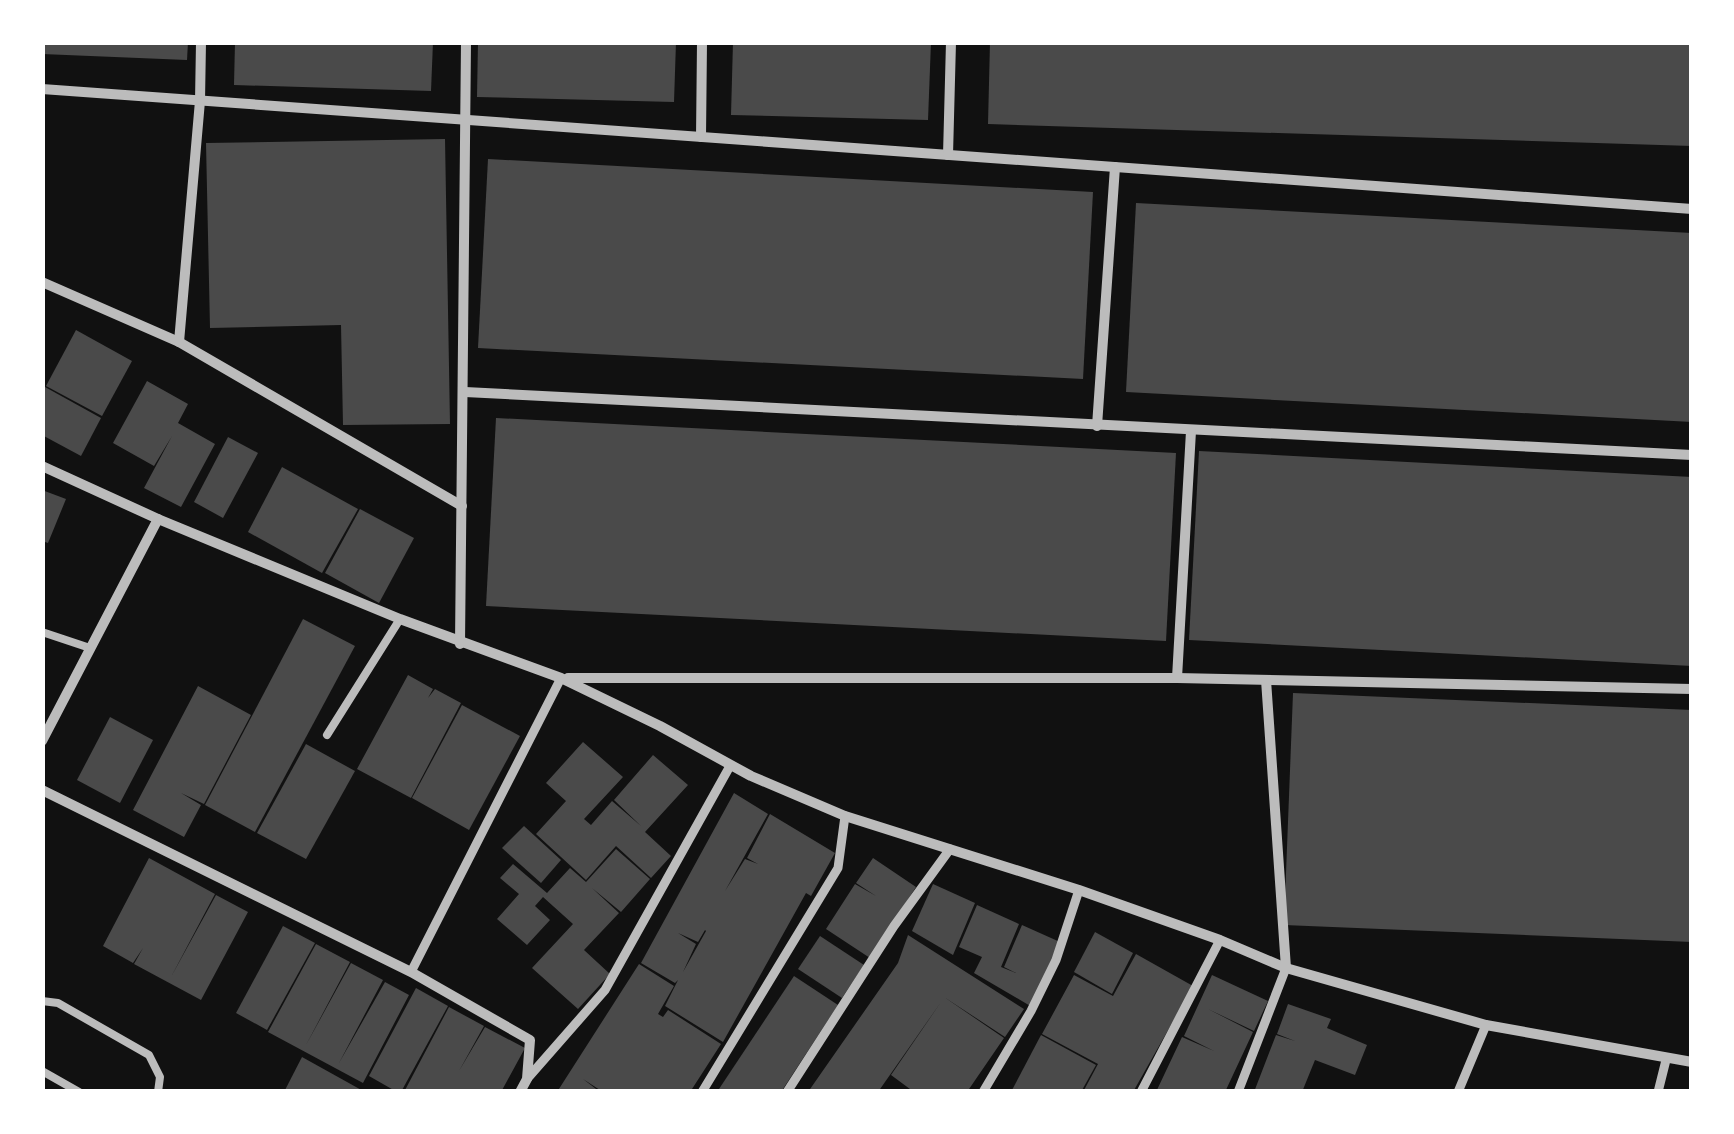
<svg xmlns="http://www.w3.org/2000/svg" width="1734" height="1134" font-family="'Public Sans',sans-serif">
	<rect width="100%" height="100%" fill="#111"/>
	<g fill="#4a4a4a" fill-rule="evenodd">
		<polygon points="42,42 188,42 187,60 42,54"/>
		<polygon points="235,42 433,42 431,91 234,85"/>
		<polygon points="478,42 676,42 674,102 477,97"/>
		<polygon points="733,42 931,42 928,120 731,115"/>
		<polygon points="990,42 1692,42 1692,146 988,124"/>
		<polygon points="445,139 450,424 343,425 341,325 210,328 206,143"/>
		<polygon points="488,159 1093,192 1083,379 478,348"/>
		<polygon points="1136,203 1692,233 1692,422 1126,392"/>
		<polygon points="76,330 132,361 102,416 46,386"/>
		<polygon points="147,381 188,404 178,423 215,444 181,507 144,488 172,436 154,466 113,443"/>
		<polygon points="45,387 101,418 81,456 42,435"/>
		<polygon points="496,418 1176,453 1166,641 486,606"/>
		<polygon points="228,437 258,453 223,518 194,502"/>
		<polygon points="1199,451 1692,477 1692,666 1189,640"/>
		<polygon points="282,467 358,509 322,573 248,532"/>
		<polygon points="42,490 66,499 48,543 42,541"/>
		<polygon points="360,509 414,538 379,603 325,573"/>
		<polygon points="303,619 355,646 255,832 205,805"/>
		<polygon points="408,675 433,689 428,698 435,689 461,703 411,798 357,769"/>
		<polygon points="198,686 251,715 204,804 181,793 201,805 184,837 133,810"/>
		<polygon points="1293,693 1692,710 1692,942 1284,925"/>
		<polygon points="462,705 520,736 469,830 412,798"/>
		<polygon points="110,717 153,740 120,803 77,780"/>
		<polygon points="583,742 623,777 584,819 591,825 612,801 641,826 614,800 653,755 688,785 645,832 671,856 651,878 616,846 586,880 536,834 566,801 546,783"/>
		<polygon points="306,744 355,771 306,859 257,833"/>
		<path d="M 734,793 L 768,814 L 725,891 L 745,859 L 758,864 L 747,858 L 770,814 L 835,853 L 811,896 L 806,893 L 723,1042 L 665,1006 L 678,980 L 675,983 L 641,963 ZM 705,930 L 706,931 L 683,972 L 696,944 L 678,933 L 698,942 Z"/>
		<polygon points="524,826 561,860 541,883 502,848"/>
		<polygon points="616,849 650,879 621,912 592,888 619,913 584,950 610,974 578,1009 532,968 573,924 543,897 535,906 550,920 527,945 497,919 519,894 500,878 513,864 547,893 570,868 586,882"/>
		<polygon points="149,858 215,894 171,977 216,895 248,912 201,1000 134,964 143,948 133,963 103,946"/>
		<polygon points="873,858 916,887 870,958 826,929 855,884 876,896 856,883"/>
		<polygon points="933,884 975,903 953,955 912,931"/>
		<polygon points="977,905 1019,924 1001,967 1016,973 1004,967 1022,925 1060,942 1032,1007 974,973 982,957 959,947"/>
		<polygon points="283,926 315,943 267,1030 236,1013"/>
		<polygon points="1095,932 1133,953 1112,994 1074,972"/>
		<polygon points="908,935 1024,1009 1005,1037 944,997 1004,1038 967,1092 914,1092 891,1075 941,1002 878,1092 808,1092 898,963"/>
		<polygon points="820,936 864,965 842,998 798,969"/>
		<polygon points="316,944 350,962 306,1045 351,963 383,980 339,1063 385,982 409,995 363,1083 268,1032"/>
		<polygon points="1136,954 1193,986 1133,1092 1083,1092 1098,1064 1042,1034 1074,975 1113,996"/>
		<polygon points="639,964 674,986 658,1014 663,1017 668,1010 721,1044 692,1089 690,1092 603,1092 583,1079 600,1092 557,1092"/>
		<polygon points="1212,975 1268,1001 1254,1031 1208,1009 1253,1032 1225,1092 1156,1092 1182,1037 1214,1051 1184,1036"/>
		<polygon points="794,976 838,1005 781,1092 717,1092"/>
		<polygon points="416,988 448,1006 401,1092 397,1092 369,1076"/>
		<polygon points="1288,1004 1331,1019 1327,1028 1367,1045 1355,1075 1315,1060 1302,1092 1254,1092 1276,1035 1295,1041 1277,1034"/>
		<polygon points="449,1007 484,1026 459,1071 485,1027 525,1048 501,1092 404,1092"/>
		<polygon points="1041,1035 1096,1065 1081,1092 1011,1092"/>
		<polygon points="302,1057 365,1092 284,1092"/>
	</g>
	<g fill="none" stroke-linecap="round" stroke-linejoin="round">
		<g stroke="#bcbcbc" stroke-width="8">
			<polyline points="42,632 90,648"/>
			<polyline points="327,735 400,619"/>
			<polyline points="42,1001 58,1003 149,1055 160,1077 158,1092"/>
			<polyline points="42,1071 79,1092"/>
		</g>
		<g stroke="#bcbcbc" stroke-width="9">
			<polyline points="411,972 561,678"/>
			<polyline points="527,1079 605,990 730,766"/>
			<polyline points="702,1092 838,868 845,816"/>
			<polyline points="787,1092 894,926 950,849"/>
			<polyline points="983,1092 1031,1011 1056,960 1079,890"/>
			<polyline points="1141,1092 1220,940"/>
			<polyline points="1238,1092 1286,968"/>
			<polyline points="1458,1092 1486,1025"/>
			<polyline points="1658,1092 1666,1060"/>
		</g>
		<g stroke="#bcbcbc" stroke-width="10">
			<polyline points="42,89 1692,209"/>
			<polyline points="701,137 702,42"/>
			<polyline points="948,155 951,42"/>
			<polyline points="42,282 179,342 462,506"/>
			<polyline points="179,342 200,101 201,42"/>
			<polyline points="465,392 1692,455"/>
			<polyline points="1097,426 1115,167"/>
			<polyline points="42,466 158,519 400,619 561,678 660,726 751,776 845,816 1079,890 1220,940 1286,968 1486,1025 1692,1062"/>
			<polyline points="460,644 466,42"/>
			<polyline points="568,678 1177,678 1692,689"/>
			<polyline points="1177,678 1191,431"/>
			<polyline points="1266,680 1286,968"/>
			<polyline points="42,741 158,519"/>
			<polyline points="42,790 411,972 530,1040 527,1079 520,1092"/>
		</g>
	</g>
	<rect width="1734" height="1134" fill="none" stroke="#ffffff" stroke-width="90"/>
</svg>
